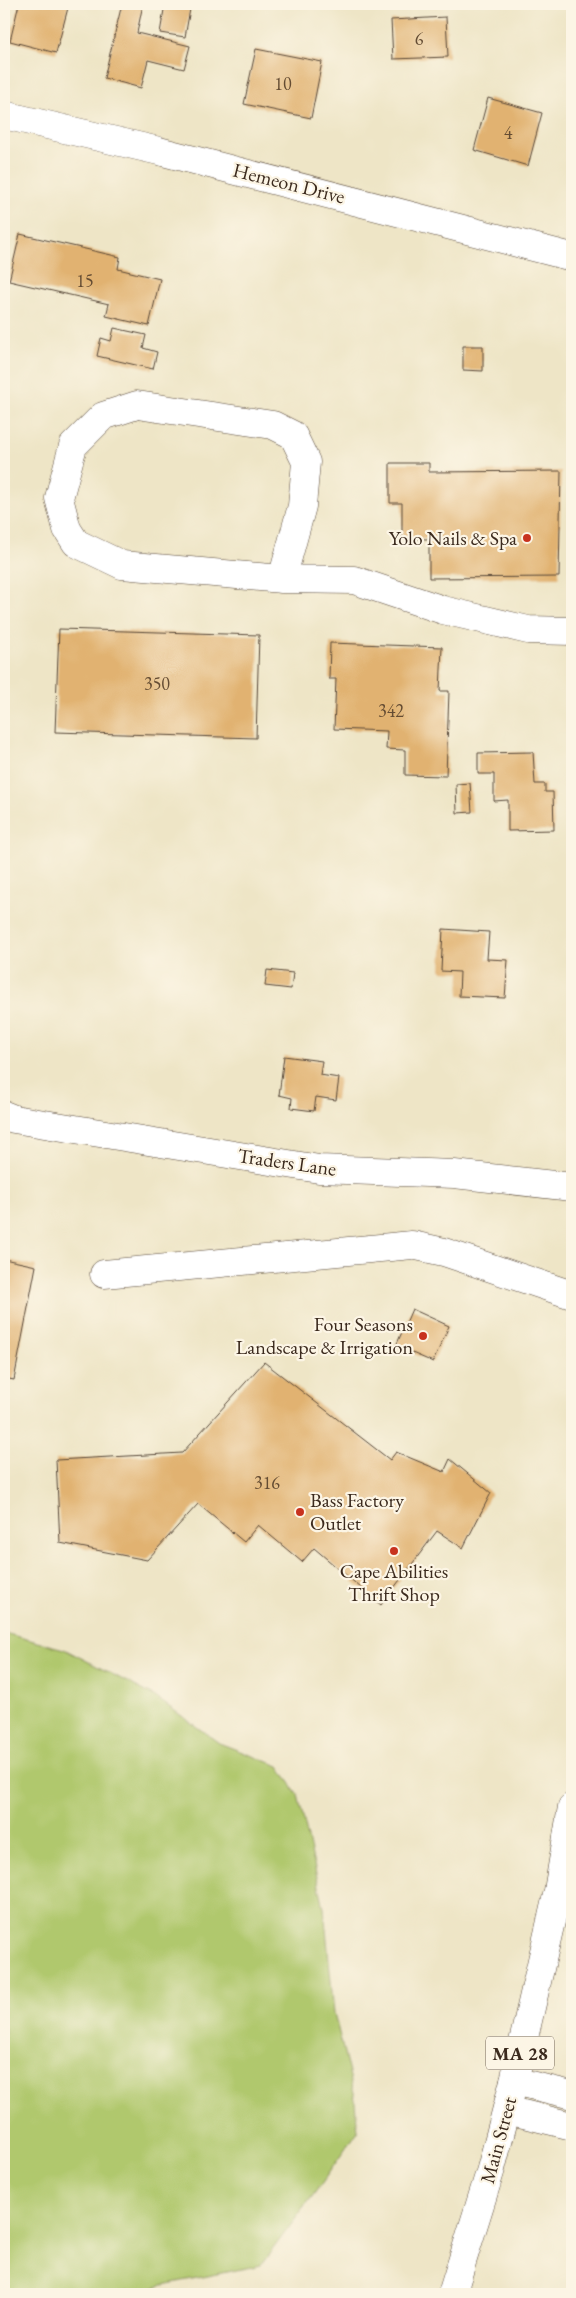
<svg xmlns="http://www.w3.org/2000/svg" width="576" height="2298" font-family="'EB Garamond',serif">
	<rect width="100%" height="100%" fill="#fcf5e5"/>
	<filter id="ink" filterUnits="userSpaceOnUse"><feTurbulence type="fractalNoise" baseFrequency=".02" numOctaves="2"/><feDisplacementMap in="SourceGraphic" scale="10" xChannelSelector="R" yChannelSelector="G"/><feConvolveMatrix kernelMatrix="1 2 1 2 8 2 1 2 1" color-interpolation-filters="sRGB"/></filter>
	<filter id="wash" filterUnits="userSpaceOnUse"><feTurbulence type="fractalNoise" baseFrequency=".0096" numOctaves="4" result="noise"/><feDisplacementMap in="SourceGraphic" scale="20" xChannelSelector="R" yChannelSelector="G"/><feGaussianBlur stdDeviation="1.12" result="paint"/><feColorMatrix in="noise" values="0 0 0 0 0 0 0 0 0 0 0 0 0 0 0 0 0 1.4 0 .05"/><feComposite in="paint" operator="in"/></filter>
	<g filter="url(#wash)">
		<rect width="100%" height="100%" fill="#eee5c6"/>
		<polygon fill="#b0c86d" stroke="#767946" points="4,1633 64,1649 154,1696 219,1743 279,1766 298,1795 324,1908 334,2013 354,2093 358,2131 314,2194 261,2265 143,2289 104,2294 4,2294"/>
		<g id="blocks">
			<g fill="#e1b271">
				<polygon points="19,4 69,4 56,53 10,41"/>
				<polygon points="122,4 143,4 137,33 190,46 184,69 148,60 141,88 104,78"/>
				<polygon points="165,4 190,9 185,37 160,33"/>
				<polygon points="446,17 448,57 393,59 391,20"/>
				<polygon points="256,49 322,62 311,118 244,104"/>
				<polygon points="488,98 542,113 528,166 474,150"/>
				<polygon points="20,234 120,257 118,269 160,279 149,326 106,316 109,304 9,281"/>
				<polygon points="114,328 146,335 143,348 157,352 153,369 97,356 101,338 111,341"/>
				<polygon points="463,346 483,346 483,371 463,370"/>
				<polygon points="390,463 429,463 429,472 561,471 559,577 429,578 429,539 402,539 402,503 390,503"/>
				<polygon points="59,629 259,635 256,738 55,732"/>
				<polygon points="330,643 442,647 440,691 449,691 446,776 405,775 405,750 386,749 387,731 334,729 336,679 329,679"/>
				<polygon points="533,752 535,784 545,784 545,792 553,792 554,830 508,831 508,800 494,801 494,774 478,774 478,753"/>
				<polygon points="470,783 472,812 457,813 456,784"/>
				<polygon points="443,929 489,932 487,959 508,960 505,998 459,996 460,972 441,971"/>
				<polygon points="267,970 293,973 291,989 265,986"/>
				<polygon points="284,1056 322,1061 320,1075 339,1078 336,1100 316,1097 314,1111 291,1108 292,1098 279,1095"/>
				<polygon points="4,1259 36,1266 14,1380 4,1378"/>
				<polygon points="412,1309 449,1326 433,1362 396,1346"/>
				<polygon points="264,1362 390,1460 396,1452 444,1472 450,1459 491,1493 463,1548 437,1531 381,1605 314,1548 302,1562 258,1525 244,1542 198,1504 147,1560 60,1543 56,1460 182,1453"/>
			</g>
		</g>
	</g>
	<g filter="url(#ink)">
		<use href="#blocks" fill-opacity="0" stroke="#564637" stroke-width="1"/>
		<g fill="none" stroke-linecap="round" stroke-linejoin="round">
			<defs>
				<g id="minor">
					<polyline points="4,115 159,151 572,257"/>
					<polyline points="282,579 302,506 306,462 293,435 273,425 137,405 103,416 73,446 59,498 67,529 76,543 122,565 282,579 354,580 443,610 528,630 572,631"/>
					<polyline points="4,1115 14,1119 319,1169 454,1174 572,1187"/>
					<polyline points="104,1274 412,1245 444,1252 572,1295"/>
					<polyline points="514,2081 572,2095"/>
					<polyline points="507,2110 572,2126"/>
				</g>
				<polyline id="major" points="452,2294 491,2169 514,2081 558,1891 572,1807"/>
			</defs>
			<use href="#minor" stroke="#564637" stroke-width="29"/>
			<use href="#major" stroke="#564637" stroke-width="29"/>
			<use href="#minor" stroke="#fff" stroke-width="28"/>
			<use href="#major" stroke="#fff" stroke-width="28"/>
		</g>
	</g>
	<g fill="#c8321e" stroke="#fcf5e5" stroke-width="2">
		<circle cx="527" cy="538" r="5"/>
		<circle cx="423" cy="1336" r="5"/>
		<circle cx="300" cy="1512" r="5"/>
		<circle cx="394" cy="1551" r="5"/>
	</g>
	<g text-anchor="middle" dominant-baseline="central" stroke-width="4.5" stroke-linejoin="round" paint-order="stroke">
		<g font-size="18" fill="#644c33">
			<text x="419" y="38">6</text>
			<text x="283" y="83">10</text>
			<text x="508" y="132">4</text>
			<text x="85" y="280">15</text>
			<text x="157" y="683">350</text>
			<text x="391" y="710">342</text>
			<text x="267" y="1482">316</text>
		</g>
		<rect fill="#fcf5e5" stroke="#75675a" stroke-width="1" x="486" y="2036.5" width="68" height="33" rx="4"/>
		<g font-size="19" font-weight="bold" fill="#3b2a1e">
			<text x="520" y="2053">MA 28</text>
		</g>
		<g font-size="20" fill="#3b2a1e" stroke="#fcf5e5">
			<text transform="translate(289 183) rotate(14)">Hemeon Drive</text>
			<text transform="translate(287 1162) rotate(8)">Traders Lane</text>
			<text transform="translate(498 2140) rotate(-75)">Main Street</text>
		</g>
		<g font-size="20" fill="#3b2a1e" stroke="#fcf5e5" text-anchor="end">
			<text x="517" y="538">Yolo Nails &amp; Spa</text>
			<text x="413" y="1324">Four Seasons<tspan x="413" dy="23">Landscape &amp; Irrigation</tspan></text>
			<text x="310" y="1500" text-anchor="start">Bass Factory<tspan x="310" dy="23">Outlet</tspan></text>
			<text x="394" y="1571" text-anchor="middle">Cape Abilities<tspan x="394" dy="23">Thrift Shop</tspan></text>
		</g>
	</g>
	<rect width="576" height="2298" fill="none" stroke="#fcf5e5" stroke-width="20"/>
</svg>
